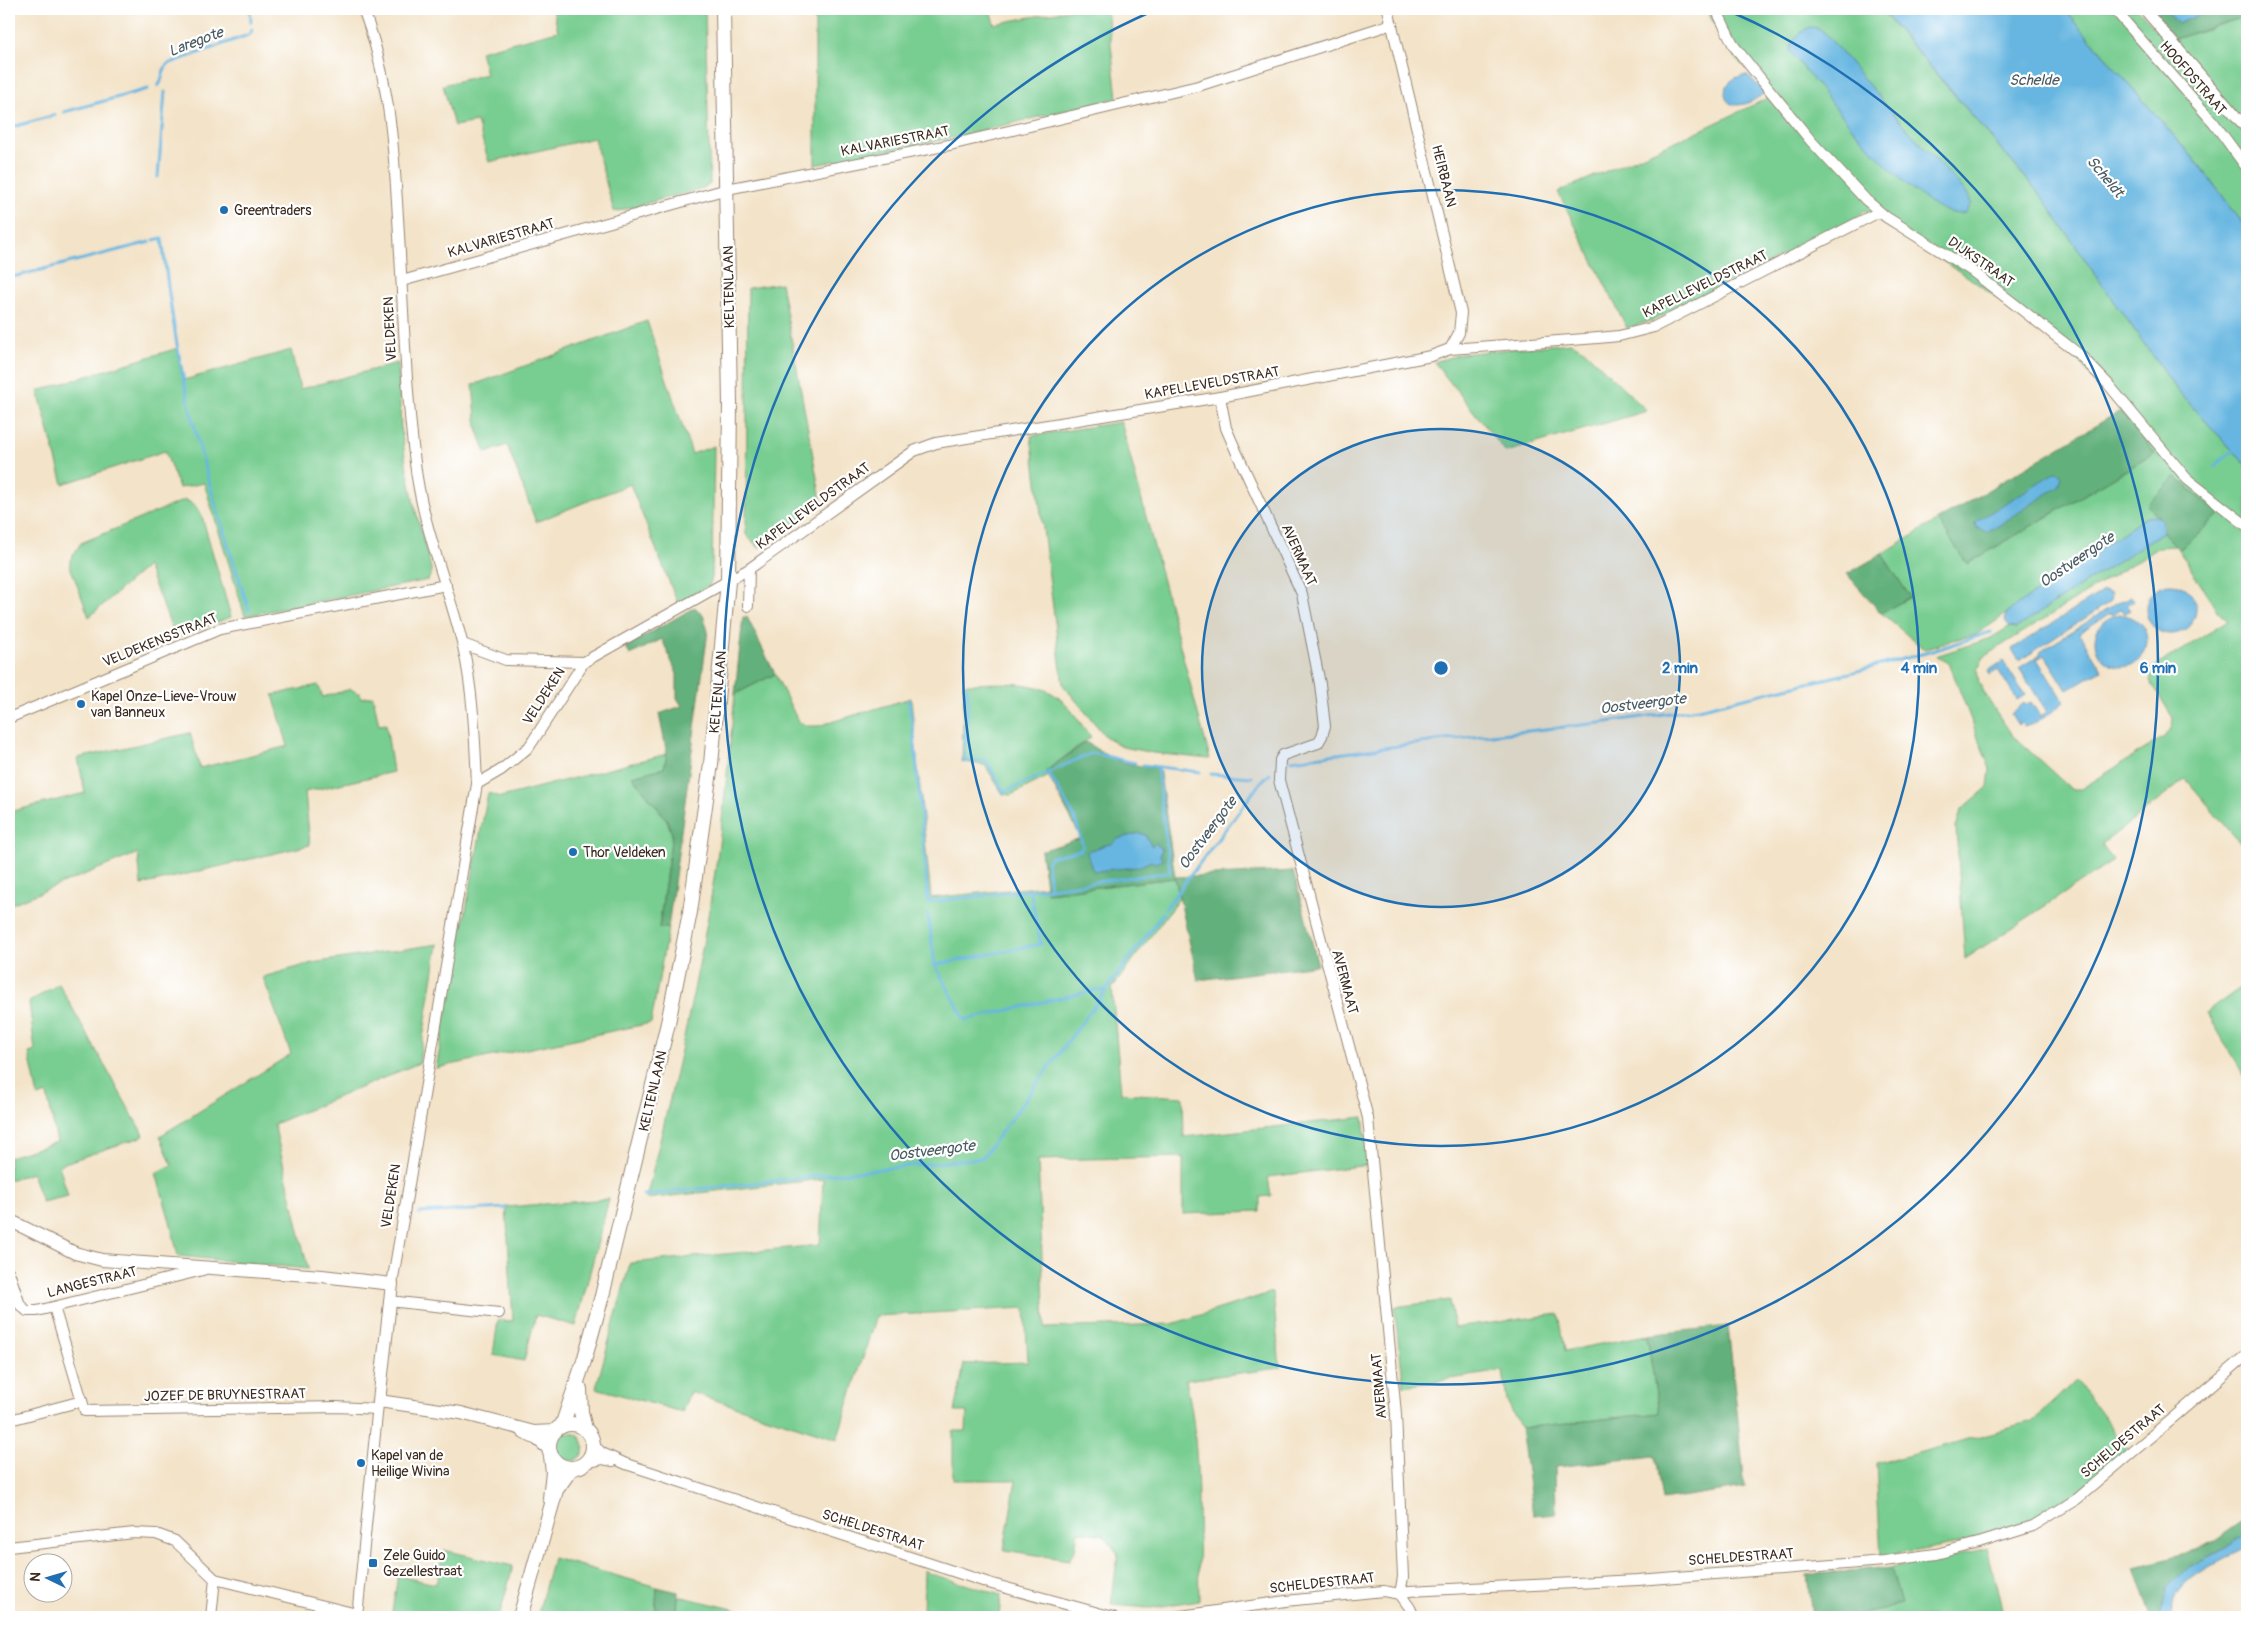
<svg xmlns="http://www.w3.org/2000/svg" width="2256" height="1626" font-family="Pangolin,sans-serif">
	<rect width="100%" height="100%" fill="#fff"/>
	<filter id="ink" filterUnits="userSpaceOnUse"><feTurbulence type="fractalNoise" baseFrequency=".02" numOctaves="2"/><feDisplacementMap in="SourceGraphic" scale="10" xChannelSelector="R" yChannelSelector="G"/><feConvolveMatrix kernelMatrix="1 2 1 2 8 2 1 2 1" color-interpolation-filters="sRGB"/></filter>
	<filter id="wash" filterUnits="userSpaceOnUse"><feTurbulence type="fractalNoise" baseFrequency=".0096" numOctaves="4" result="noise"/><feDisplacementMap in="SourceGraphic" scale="20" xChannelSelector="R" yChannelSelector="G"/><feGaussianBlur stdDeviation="1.12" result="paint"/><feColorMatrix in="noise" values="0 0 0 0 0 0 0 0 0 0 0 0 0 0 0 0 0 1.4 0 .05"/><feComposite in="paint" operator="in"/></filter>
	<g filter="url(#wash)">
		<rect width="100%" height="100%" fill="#f3e3c8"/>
		<g fill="#78cd91" stroke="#5a7c58">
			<polygon points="553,9 705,9 710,184 703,188 614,212 594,138 489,162 477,122 454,126 443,85 486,74 480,51 558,31"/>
			<polygon points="815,9 990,9 994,24 1073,9 1107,9 1117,98 955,137 815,165"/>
			<polygon points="1706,9 1745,9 1746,12 1751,9 1880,9 2043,198 2092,270 2177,390 2247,466 2247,851 2186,779 2102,844 2113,861 1965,959 1956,828 1961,810 1988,787 1990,769 1949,663 1936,656 1991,638 2009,627 2016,628 2163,532 2176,546 2159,547 1985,656 1977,669 1979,683 1991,704 2012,735 2071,789 2081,789 2164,737 2172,727 2173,718 2153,686 2151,680 2151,669 2228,621 2218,612 2179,550 2220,514 2176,477 2148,505 2157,516 2146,517 1976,635 1953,640 1925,650 1881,613 1910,597 1882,554 1938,520 1967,564 2155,453 2102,388 2079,362 2052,338 1968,277 1904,236 1871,217 1865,210 1856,219 1654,320 1627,328 1558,192 1701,130 1774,95 1747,62 1742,65 1729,50"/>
			<polygon points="2064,9 2138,9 2228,113 2247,138 2247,229 2201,167"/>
			<polygon points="2247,16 2247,129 2172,40"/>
			<polygon points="781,283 822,505 759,548 746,535 748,288"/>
			<polygon points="647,321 692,454 714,446 712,578 709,586 678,604 630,484 536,522 507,445 486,453 477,428 473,385"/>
			<polygon points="1571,343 1583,349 1647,411 1506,452 1434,362 1461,354"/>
			<polygon points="178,348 184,380 291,350 300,389 398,363 401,429 406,463 414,504 432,572 428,580 245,616 204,483 179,488 165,451 63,484 38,391"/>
			<polygon points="1121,422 1210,759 1153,753 1123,747 1106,737 1063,685 1031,436"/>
			<polygon points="185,500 194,504 202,516 231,617 176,638 147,566 89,617 70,566 70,560 81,543"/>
			<path d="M 775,674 L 798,721 L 807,726 L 818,726 L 911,698 L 931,898 L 1046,886 L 1048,893 L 1175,878 L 1180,897 L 1112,988 L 1121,1093 L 1183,1097 L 1184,1137 L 1363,1117 L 1369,1165 L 1268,1177 L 1271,1196 L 1260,1197 L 1260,1211 L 1183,1214 L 1183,1157 L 1038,1160 L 1045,1328 L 1172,1324 L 1273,1292 L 1280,1368 L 1186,1380 C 1202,1448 1197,1530 1199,1600 L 1150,1608 L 1111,1605 L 1118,1554 L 1104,1535 L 1078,1531 L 1075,1550 L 1069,1560 L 1004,1550 L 1016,1480 L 953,1480 L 953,1431 L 966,1431 L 967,1412 L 955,1412 L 964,1364 L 1028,1362 L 1025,1308 L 876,1316 L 837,1439 L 690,1392 L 682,1412 L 596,1388 L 630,1263 L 820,1245 L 823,1179 L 646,1199 C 672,1090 699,982 715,872 C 724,813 729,753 735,694 Z"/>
			<path d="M 964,684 C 994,684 1035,678 1059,698 C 1072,708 1081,725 1091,737 L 1046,771 L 1049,776 L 1011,795 L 1003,794 L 985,765 L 962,762 Z"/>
			<polygon points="318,685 323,697 351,689 357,693 360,693 361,698 373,696 379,725 386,724 393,772 305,792 310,845 141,885 138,853 9,905 9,812 85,793 78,758 190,733 200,768 288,746 273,695"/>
			<polygon points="667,754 664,768 632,776 667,820 672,834 659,927 668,928 651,1023 436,1068 488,793 501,797"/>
			<polygon points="438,944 419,1063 274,1124 308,1269 178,1256 170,1221 156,1173 172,1165 160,1136 291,1054 263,977 312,963"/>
			<polygon points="2247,983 2247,1082 2207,1012"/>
			<polygon points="59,984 144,1136 59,1165 68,1196 42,1202 32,1173 9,1180 9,1157 57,1142 47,1094 38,1097 29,1053 35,1051 29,1002"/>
			<polygon points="609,1199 576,1326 536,1315 524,1361 493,1355 498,1320 513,1321 506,1207"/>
			<polygon points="1450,1300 1454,1328 1559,1314 1565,1351 1647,1335 1659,1413 1521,1428 1507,1401 1503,1371 1404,1386 1394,1307"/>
			<path d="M 2076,1380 L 2129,1450 C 2103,1471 2078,1494 2050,1510 C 1998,1540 1939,1547 1881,1557 L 1876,1464 L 2032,1422 Z"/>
			<circle cx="570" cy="1447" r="14"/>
			<polygon points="1987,1548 2004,1617 1844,1617 1901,1605 1891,1567 1939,1559"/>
			<polygon points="444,1550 513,1566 499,1617 391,1617 398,1576 436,1584"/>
			<polygon points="553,1558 657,1587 655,1617 537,1617"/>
			<polygon points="924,1570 928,1573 1001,1595 999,1617 923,1617"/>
			<polygon points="678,1596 767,1617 677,1617"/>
		</g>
		<g fill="#62b07b" stroke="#4e6d4c">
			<polygon points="2148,9 2165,9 2178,24 2212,9 2247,9 2247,16 2175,39"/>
			<polygon points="2120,411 2155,453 1967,564 1938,520"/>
			<polygon points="2176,476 2183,484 2220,514 2179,550 2163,532 2162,520 2147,505"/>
			<polygon points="1882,554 1910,597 1881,613 1847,574"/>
			<polygon points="695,607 703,615 708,631 668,928 659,928 672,834 667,820 632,776 664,768 667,754 659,714 682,706 677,698 677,674 662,639 630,655 626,647"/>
			<polygon points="743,617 747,617 775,674 735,694"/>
			<path d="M 1086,742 C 1116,763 1123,764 1159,768 L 1175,877 L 1293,871 L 1318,965 L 1198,980 L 1175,878 L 1047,893 L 1041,851 L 1081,838 L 1046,771 Z"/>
			<polygon points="1728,1326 1745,1487 1662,1500 1655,1456 1555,1467 1556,1513 1533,1515 1521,1428 1659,1413 1647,1335"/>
			<polygon points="2247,1519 2247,1533 2227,1547 2189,1567 2163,1604 2160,1617 2152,1617 2135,1567 2182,1555 2215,1541"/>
			<polygon points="1891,1567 1901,1605 1844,1617 1812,1617 1807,1575"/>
			<polygon points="657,1587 678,1592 677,1617 655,1617"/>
		</g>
		<g fill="#66b6e1" stroke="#507080">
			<polygon points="1881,9 2064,9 2201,167 2247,229 2247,466 2177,390 2092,270 2043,198"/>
			<polygon points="2165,9 2212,9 2178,24"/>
			<path d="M 1810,27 L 1818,28 L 1825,33 L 1897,118 L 1967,193 L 1971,203 L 1965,213 C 1922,226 1816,83 1790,51 C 1792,38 1799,33 1810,27 Z"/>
			<path d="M 1746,75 L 1763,89 L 1764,93 C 1752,105 1720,115 1726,86 L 1734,78 Z"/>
			<polygon points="2057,471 2062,476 2059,486 1998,526 1986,532 1976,527 1975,522"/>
			<polygon points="2157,516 2162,520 2163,532 2016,628 2009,627 2005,621 2007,612 2146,517"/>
			<circle cx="2171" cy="609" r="25"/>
			<polygon points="2103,591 2111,593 2110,602 2019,661 2012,649"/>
			<polygon points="2131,596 2134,600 2127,605 2131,610 2124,614 2121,609 2112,615 2110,613 2079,633 2102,670 2067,690 2045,655 2037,659 2062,699 2065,701 2055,710 2033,724 2024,727 2022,723 2018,725 2011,714 2024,703 2025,705 2031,702 2040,716 2047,712 2019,668 2041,654 2040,652 2122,600 2123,601"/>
			<circle cx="2121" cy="641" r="26"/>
			<polygon points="2003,661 2025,695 2017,700 1998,670 1990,675 1988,671"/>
			<polygon points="1140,833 1145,835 1152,846 1155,843 1162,849 1160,856 1163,860 1154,863 1151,861 1138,867 1095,871 1092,869 1087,853 1091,849 1094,850 1104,845 1112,844 1117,839"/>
			<path d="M 2247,1533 L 2247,1547 C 2219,1563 2171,1579 2170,1617 L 2160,1617 L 2167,1589 L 2189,1567 L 2227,1547 Z"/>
		</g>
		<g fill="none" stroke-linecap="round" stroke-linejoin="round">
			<g stroke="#66b6e1" stroke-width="3">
				<polyline points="250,9 251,22"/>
				<path d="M 158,86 C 164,80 161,70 168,64 L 248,35 L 251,33 L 252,29"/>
				<polyline points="64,112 148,89"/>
				<polyline points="9,128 55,115"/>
				<polyline points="158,177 165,92"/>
				<path d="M 154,240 L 162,238 C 169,300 178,361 193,421 C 208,485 229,548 249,610"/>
				<polyline points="9,278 150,242"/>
				<polyline points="2215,466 2235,449"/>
				<polyline points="967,687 968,702 964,761 986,760 1004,792 1092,753 1135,763"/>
				<polyline points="908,700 914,734 928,902 1050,888"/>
				<polyline points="1291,760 1437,741 1600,723 1698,709 1850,673 1933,651 1991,632"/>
				<polyline points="1143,765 1200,772"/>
				<polyline points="1048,772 1074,816 1083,846 1081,850 1050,857 1047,863 1050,888 1170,872 1157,767"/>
				<polyline points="1211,774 1252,777"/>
				<polyline points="1165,909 1261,782 1270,774"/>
				<polyline points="928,914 935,965 1041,944 1030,890"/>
				<polyline points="935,965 965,1020 1095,990 1107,990"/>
				<polyline points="643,1195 982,1158 1163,913"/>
				<polyline points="419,1213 506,1208"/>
			</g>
		</g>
	</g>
	<g filter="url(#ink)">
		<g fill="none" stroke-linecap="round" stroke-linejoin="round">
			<defs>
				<g id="minor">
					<path d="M 363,9 C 389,76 394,147 398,218 C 403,300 405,382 415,463 C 422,524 447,583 462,642 C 473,688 475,737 477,784 L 392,1284"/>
					<polyline points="1388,9 1461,313 1459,333 1450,349"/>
					<polyline points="1716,9 1734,46 1811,141 1866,200 1886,217 1972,271 2080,355 2108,384 2187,479 2247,526"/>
					<polyline points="2114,9 2214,123 2247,168"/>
					<polyline points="2144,9 2247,129"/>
					<polyline points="402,281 727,189 954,144 1198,86 1392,24"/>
					<polyline points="1220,397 1226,428 1236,451 1302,594 1320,684 1325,726 1322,736 1318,743 1283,755 1280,760 1279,780 1368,1118 1396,1414 1403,1577 1400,1594 1410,1608 1414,1617"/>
					<polyline points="748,606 749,569"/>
					<polyline points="463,644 506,660 584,662"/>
					<polyline points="9,718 220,629 446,585"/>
					<polyline points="477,784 501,770 529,747 584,662 749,569 914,451 936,443 1220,397 1431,356 1450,349 1598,338 1619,336 1654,327 1879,212"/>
					<polyline points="9,1272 20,1305 27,1311 37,1311 203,1270"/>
					<polyline points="389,1301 499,1313"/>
					<polyline points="54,1307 85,1411 337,1407 377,1409"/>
					<polyline points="10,1420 82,1401"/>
					<polyline points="593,1445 602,1453 626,1464 992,1584 1113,1617"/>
					<polyline points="586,1463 603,1459 613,1461"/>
					<polyline points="9,1547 134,1533 156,1534 175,1541 215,1579 357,1614"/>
					<polyline points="211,1617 215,1579"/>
					<polyline points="357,1617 378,1404"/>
					<polyline points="1174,1617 1286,1601 1383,1591 1400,1594 1409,1591 1638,1580 1884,1561 1936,1554 1982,1542 2033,1526 2077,1499 2247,1355"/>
				</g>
				<g id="tertiary">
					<polyline points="9,1220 75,1253 102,1260 322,1276 392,1284 379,1401 461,1413 534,1432 554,1431"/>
					<polyline points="524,1433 537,1439 549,1449"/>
				</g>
				<g id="secondary">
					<polyline points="580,1389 581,1412 585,1429"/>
					<circle cx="571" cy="1446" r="22"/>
					<polyline points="562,1426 584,1361 602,1296 668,1023 690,912 711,764 728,581 730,403 723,9"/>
					<polyline points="550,1498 553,1472 551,1456"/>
					<polyline points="520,1617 556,1490 571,1469"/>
				</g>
			</defs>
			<use href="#minor" stroke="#978673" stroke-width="12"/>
			<use href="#tertiary" stroke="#978673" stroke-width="14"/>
			<use href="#secondary" stroke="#978673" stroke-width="16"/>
			<use href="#minor" stroke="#fff" stroke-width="10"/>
			<use href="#tertiary" stroke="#fff" stroke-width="12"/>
			<use href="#secondary" stroke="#fff" stroke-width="14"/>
		</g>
	</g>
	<circle cx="1441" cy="668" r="239" fill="#1f6fb2" fill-opacity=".12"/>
	<g fill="none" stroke="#1f6fb2" stroke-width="2.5">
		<circle cx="1441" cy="668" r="239"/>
		<circle cx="1441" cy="668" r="478"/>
		<path d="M1727 10A717 717 0 1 1 1155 10"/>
	</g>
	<g fill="#1f6fb2" stroke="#fff" stroke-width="2">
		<circle cx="224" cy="210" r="5"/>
		<circle cx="81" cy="704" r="5"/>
		<circle cx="573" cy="852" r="5"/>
		<circle cx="361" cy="1463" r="5"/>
		<rect x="368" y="1558" width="10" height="10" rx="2.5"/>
	</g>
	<g text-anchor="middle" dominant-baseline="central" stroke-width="4.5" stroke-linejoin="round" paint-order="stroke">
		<g font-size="14" fill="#3b2a1e" stroke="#fff">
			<text transform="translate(2193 78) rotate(49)">HOOFDSTRAAT</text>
			<text transform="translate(895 141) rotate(-11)">KALVARIESTRAAT</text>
			<text transform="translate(1444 176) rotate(76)">HEIRBAAN</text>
			<text transform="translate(501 238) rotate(-16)">KALVARIESTRAAT</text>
			<text transform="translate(1981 262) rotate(35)">DIJKSTRAAT</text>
			<text transform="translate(1705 284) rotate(-26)">KAPELLEVELDSTRAAT</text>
			<text transform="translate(729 287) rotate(-91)">KELTENLAAN</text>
			<text transform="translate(390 329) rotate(-93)">VELDEKEN</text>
			<text transform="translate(1212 383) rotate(-10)">KAPELLEVELDSTRAAT</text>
			<text transform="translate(813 506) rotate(-36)">KAPELLEVELDSTRAAT</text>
			<text transform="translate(1299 555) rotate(66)">AVERMAAT</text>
			<text transform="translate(160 640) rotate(-22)">VELDEKENSSTRAAT</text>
			<text transform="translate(718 692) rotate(-85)">KELTENLAAN</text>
			<text transform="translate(544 696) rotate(-57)">VELDEKEN</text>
			<text transform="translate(1345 982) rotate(75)">AVERMAAT</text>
			<text transform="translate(653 1091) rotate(-77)">KELTENLAAN</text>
			<text transform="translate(391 1196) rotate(-81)">VELDEKEN</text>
			<text transform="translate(92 1282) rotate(-14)">LANGESTRAAT</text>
			<text transform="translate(1379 1386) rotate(-95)">AVERMAAT</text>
			<text transform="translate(225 1395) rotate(-1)">JOZEF DE BRUYNESTRAAT</text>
			<text transform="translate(2123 1441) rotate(-40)">SCHELDESTRAAT</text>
			<text transform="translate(873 1530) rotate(18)">SCHELDESTRAAT</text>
			<text transform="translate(1741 1557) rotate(-4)">SCHELDESTRAAT</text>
			<text transform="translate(1322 1583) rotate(-6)">SCHELDESTRAAT</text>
		</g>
		<g font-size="14" fill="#3b2a1e" stroke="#fff" text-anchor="start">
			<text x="234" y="210">Greentraders</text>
			<text x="91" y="696">Kapel Onze-Lieve-Vrouw<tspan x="91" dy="16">van Banneux</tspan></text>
			<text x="583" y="852">Thor Veldeken</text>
			<text x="371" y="1455">Kapel van de<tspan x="371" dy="16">Heilige Wivina</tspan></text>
			<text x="383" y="1555">Zele Guido<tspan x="383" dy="16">Gezellestraat</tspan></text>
		</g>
		<g font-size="15" font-style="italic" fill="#4a5b62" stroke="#fff">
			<text transform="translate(196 42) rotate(-21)">Laregote</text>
			<text x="2034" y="80">Schelde</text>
			<text transform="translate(2105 177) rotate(50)">Scheldt</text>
			<text transform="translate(2077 560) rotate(-34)">Oostveergote</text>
			<text transform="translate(1643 704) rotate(-7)">Oostveergote</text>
			<text transform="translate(1208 833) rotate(-53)">Oostveergote</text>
			<text transform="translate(932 1151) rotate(-7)">Oostveergote</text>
		</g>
	</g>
	<circle cx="1441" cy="668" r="8" fill="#1f6fb2" stroke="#fff" stroke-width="2.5"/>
	<g font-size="15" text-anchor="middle" font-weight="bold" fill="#1f6fb2" stroke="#fff" stroke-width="4.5" stroke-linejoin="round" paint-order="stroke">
		<text x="1680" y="673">2 min</text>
		<text x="1919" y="673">4 min</text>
		<text x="2158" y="673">6 min</text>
	</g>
	<rect width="2256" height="1626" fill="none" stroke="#fff" stroke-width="30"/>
	<g transform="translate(48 1578) rotate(275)"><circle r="24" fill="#ffffff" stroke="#b1aaa5"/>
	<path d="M0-4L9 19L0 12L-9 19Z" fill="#1f6fb2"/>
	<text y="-8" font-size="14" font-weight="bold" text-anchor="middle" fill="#3b2a1e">N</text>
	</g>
</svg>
